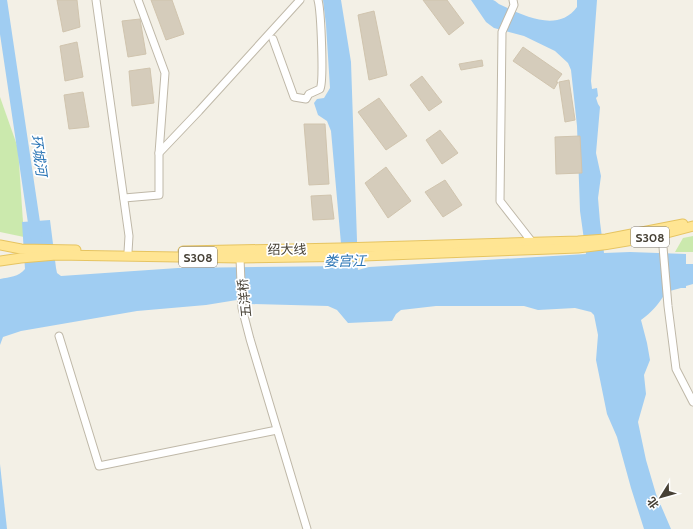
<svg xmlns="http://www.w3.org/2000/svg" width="693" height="529" font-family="Cabin,'Noto Sans SC',sans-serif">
	<rect width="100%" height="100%" fill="#f3f0e6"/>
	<g fill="#cbe9ad">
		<polygon points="0,97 18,148 24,237 0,232"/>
		<polygon points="693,236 693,252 675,252 683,238"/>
	</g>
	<g fill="#a0cdf2">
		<path d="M 323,0 L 341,0 L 351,62 L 358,270 L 369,267 L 586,254 L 580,211 L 577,126 L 571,70 L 568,63 L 555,51 L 524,36 L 494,28 L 486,22 L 471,0 C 477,0 488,0 493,0 C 496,1 498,4 501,5 C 524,16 558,33 577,7 L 577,0 L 597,0 L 591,81 L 592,89 L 597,88 L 598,96 L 596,98 L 598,104 L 600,107 L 596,153 L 601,176 L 598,198 L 600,222 L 604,253 L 630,252 L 686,254 L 686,264 L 693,264 L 693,284 L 686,286 L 686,288 L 681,288 L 666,292 C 659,304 652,312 641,320 L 647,343 L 650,360 L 644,375 L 646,394 L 638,422 L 646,460 L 656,494 L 671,529 L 644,529 L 631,488 L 617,437 L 607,414 L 596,360 L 598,335 L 594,315 L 591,312 L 575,308 L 538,310 L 524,306 L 436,306 L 401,310 L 396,314 L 392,321 L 348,323 L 337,310 L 328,306 L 251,304 L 243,299 L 206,305 L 137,311 L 21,331 L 3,337 L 0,345 L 0,279 C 10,277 18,277 25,269 L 22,222 L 50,220 L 56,268 L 57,273 L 61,276 L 178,268 L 343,266 L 331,131 L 327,121 L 318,115 L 314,103 L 317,99 L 324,98 L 330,88 L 326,25 Z"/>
		<polygon points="0,464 7,529 0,529"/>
	</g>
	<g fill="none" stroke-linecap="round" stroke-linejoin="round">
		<polyline stroke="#a0cdf2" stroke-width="12" points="1,0 36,236"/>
	</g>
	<g fill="#d5ccbb" stroke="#d0c4ae">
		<polygon points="57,0 77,0 80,27 63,32"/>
		<polygon points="151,0 172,0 184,34 166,40"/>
		<polygon points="423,0 447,0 464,23 449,35"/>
		<polygon points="374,11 387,75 369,80 358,15"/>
		<polygon points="140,19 146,54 128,57 122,21"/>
		<polygon points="77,42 83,77 65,81 60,46"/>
		<polygon points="523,47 562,74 556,82 558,82 554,89 513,61"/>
		<polygon points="482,60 483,66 461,70 459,64"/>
		<polygon points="150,68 154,103 132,106 129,71"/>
		<polygon points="422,76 442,102 429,111 410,85"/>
		<polygon points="569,80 575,120 565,122 559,82"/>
		<polygon points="83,92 89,127 69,129 64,95"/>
		<polygon points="379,98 407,136 386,150 358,112"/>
		<polygon points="304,124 325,124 329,184 309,185"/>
		<polygon points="440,130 458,153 442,164 426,140"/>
		<polygon points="580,136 582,173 556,174 555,137"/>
		<polygon points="386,167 411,201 388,218 365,183"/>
		<polygon points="445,180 462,205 443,217 425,192"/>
		<polygon points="331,195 334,219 313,220 311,196"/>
	</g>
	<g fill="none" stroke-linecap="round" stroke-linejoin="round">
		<defs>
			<g id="minor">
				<polyline points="96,0 129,236 128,252"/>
				<polyline points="138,0 165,73 159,153"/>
				<polyline points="513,0 514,5 502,32 500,201 532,242"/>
				<path d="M 273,39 L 294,97 L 306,99 L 309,94 L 320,89 C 324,82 321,11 318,0"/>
				<polyline points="124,198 159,195 159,153 199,111 300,0"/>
				<polyline points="662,235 668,306 676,369 693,402"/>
				<polyline points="240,258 242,308 250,339 307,529"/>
				<polyline points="59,336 99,466 277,430"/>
			</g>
			<g id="major">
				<polyline points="0,245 21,249 76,250"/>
				<polyline points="183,251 340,248 578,241 606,239 683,224"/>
				<path d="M 0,261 L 21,258 L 56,255 L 240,258 L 363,256 L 578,248 C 617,244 655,237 693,226"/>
			</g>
		</defs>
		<use href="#minor" stroke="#bfb8a8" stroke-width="9"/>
		<use href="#major" stroke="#e6c461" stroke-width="11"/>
		<use href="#minor" stroke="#fff" stroke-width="7"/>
		<use href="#major" stroke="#ffe593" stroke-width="9"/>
	</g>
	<g text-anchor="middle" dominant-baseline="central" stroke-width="3.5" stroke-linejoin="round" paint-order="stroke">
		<g fill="#fff" stroke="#7e7972" stroke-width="1">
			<rect x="631" y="227" width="38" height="20" rx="3"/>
			<rect x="179" y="247" width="38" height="20" rx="3"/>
		</g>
		<g font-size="12" font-weight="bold" fill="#464035">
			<text x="650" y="237">S308</text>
			<text x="198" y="257">S308</text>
		</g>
		<g font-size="13" fill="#464035" stroke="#fff">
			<text transform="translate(287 249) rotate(-1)">绍大线</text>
			<text transform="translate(244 298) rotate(-96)">五洋桥</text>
		</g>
		<g font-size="14" font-style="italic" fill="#2b75b5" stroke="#fff">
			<text transform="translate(39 155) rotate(82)">环城河</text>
			<text transform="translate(345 261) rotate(-1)">娄宫江</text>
		</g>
	</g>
	<g transform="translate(661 497) rotate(233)" stroke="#ffffff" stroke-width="3" paint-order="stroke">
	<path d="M0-3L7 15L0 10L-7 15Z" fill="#464035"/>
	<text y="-6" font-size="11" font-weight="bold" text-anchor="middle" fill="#464035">北</text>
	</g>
</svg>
